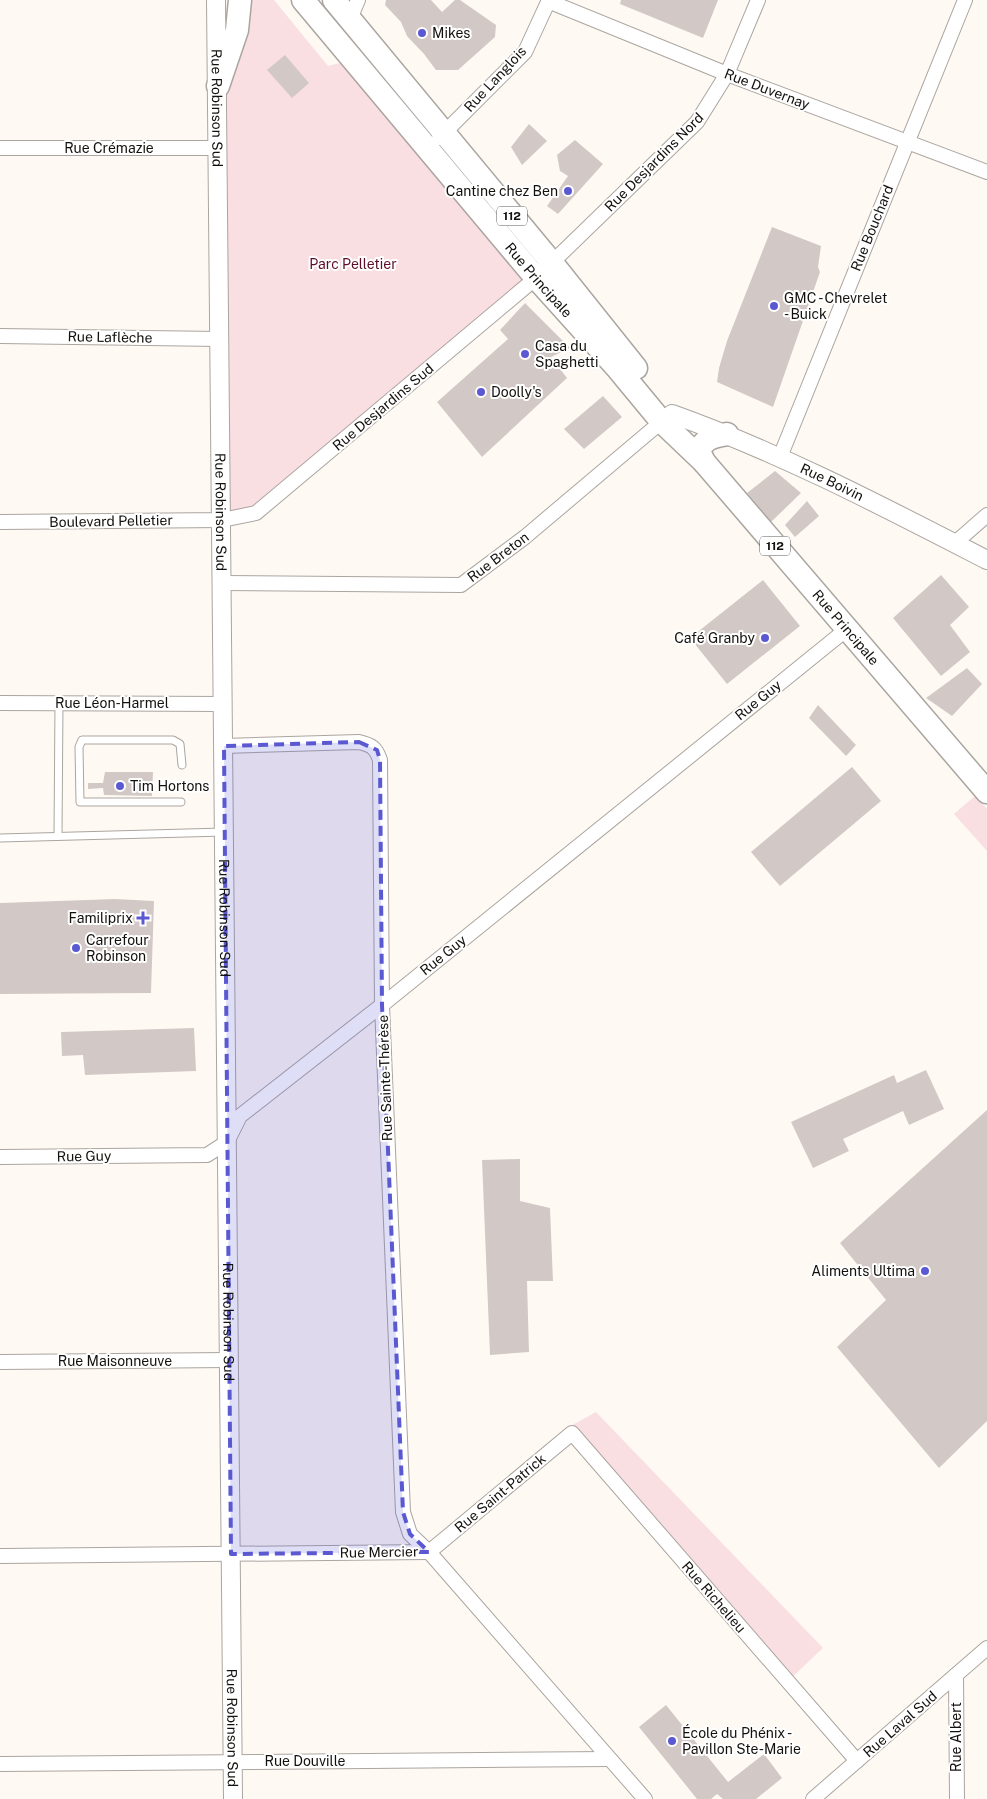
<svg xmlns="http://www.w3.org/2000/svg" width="987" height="1799" font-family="'Public Sans',sans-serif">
	<rect width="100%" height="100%" fill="#fff9f4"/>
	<g fill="#f9dee2">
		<polygon points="236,0 274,0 328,66 348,61 536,278 256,513 222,520 226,34"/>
		<polygon points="975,796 987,809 987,851 954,814"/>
		<polygon points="596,1412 823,1648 787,1682 567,1428"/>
	</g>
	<g fill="#d2c9c6">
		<polygon points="386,0 431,0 442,12 455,0 460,0 496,25 495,37 458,70 436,70 424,54 407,36 401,22 385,5"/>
		<polygon points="621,0 718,0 703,38 620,4"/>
		<polygon points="285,55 309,83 292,98 267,70"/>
		<polygon points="529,124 547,141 522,165 511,147"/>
		<polygon points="575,140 603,164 558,214 547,206 568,176 560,171 557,155"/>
		<polygon points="772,227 821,246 818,267 820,272 773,407 717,382 719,368 727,341"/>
		<polygon points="525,303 570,348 551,357 567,378 482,457 437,402 508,339 500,330"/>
		<polygon points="603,396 622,417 584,449 564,429"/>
		<polygon points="775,471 801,493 771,522 747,493"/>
		<polygon points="807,501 819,516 795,537 785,525"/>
		<polygon points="941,575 969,607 950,625 970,652 941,676 893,618"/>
		<polygon points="763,580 800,626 727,684 690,638"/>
		<polygon points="967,668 982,684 952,716 926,698"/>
		<polygon points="818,705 856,745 846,756 809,718"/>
		<polygon points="852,767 881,801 780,886 751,852"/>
		<polygon points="105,772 153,772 152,796 104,795 103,788 88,789 88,783 103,783"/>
		<polygon points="115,899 154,901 151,993 0,994 0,903"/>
		<polygon points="194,1028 196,1071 85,1075 83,1055 62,1056 61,1032"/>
		<polygon points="926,1070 944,1109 909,1125 903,1111 843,1139 849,1151 813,1168 791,1122 894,1075 897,1083"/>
		<polygon points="987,1110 987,1421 939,1468 837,1347 886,1300 840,1243"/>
		<polygon points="520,1159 520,1201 550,1208 553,1281 527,1281 529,1352 490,1355 482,1160"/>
		<polygon points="666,1705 728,1782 764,1754 782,1778 756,1799 723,1799 717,1794 711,1799 697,1799 639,1727"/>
	</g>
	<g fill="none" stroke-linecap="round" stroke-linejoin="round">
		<defs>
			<g id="service">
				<polyline points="181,802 80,802 79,747 82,740 173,740 180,744 182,765"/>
				<polyline points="58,836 59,703"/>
				<polyline points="0,838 224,832"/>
			</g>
			<g id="minor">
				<polyline points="548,1 727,74 987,172"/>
				<polyline points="350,19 358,0"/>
				<polyline points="439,138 525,52 549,0"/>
				<polyline points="0,148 219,148"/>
				<polyline points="0,336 220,339"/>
				<polyline points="780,457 965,0"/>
				<polyline points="0,522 222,520 256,513 536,278 697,122 727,74 758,0"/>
				<polyline points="955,543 987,515"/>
				<polyline points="222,583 461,585 525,537 667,417"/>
				<polyline points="0,703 223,704"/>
				<path d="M 224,746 L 359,742 C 372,745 376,748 380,760 L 382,1005 L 403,1512 L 410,1534 L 429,1552 L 645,1799"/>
				<polyline points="0,1157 207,1155 227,1142 240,1116 382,1005 847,629"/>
				<polyline points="0,1362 229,1360"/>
				<polyline points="429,1552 572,1433 857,1761"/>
				<polyline points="0,1556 429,1552"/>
				<polyline points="956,1675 957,1799"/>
				<polyline points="0,1764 609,1759"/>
				<polyline points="813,1799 987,1648"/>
			</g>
			<g id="tertiary">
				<path id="s1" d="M 216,0 L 233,1799"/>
				<path id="s2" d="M 672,414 C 781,453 884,507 987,560"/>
			</g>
			<g id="primary">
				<path id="s3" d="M 303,0 L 536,278 L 618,369 L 661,421 L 704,462 L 987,792"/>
				<polyline points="334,0 552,263 636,368"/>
				<polyline points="218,86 237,30 240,0"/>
				<path d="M 704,462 L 699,451 C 705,437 714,437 727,434"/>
			</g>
		</defs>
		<use href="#service" stroke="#aba59f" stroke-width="9"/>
		<use href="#minor" stroke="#aba59f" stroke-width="16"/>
		<use href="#tertiary" stroke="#aba59f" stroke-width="20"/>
		<use href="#primary" stroke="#aba59f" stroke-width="25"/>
		<use href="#service" stroke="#fff" stroke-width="7"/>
		<use href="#minor" stroke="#fff" stroke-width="14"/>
		<use href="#tertiary" stroke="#fff" stroke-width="18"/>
		<use href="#primary" stroke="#fff" stroke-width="22"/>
	</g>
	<path fill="#5b59d1" fill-opacity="0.2" stroke="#5b59d1" stroke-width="4" stroke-dasharray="10 6" stroke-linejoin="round" d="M 359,742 L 377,750 L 380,760 L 382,1005 L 403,1512 L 410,1534 L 429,1552 L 231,1554 L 224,746 Z"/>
	<g fill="#5b59d1" stroke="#fff" stroke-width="2">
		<circle cx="422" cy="33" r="5"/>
		<circle cx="568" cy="191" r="5"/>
		<circle cx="774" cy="306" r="5"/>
		<circle cx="525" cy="354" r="5"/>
		<circle cx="481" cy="392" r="5"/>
		<circle cx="765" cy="638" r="5"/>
		<circle cx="120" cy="786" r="5"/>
		<path d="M140.5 910.5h5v5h5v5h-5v5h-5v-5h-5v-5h5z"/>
		<circle cx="76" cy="948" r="5"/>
		<circle cx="925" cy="1271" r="5"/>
		<circle cx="672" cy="1741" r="5"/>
	</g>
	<g text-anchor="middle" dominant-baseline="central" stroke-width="4" stroke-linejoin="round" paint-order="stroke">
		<g fill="#fff" stroke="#5a5856" stroke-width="1">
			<rect x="497" y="206.5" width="30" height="19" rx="4"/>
			<rect x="760" y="536.5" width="30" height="19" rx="4"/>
		</g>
		<g font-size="12" font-weight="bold" fill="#13110e">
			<text x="512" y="216">112</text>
			<text x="775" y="546">112</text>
		</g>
		<g font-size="14" fill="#13110e" stroke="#fff" text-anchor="start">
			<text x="432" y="33">Mikes</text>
			<text x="558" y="191" text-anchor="end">Cantine chez Ben</text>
			<text x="784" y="298">GMC - Chevrelet<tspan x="784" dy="16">- Buick</tspan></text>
			<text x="535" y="346">Casa du<tspan x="535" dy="16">Spaghetti</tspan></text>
			<text x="491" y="392">Doolly's</text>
			<text x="755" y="638" text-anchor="end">Café Granby</text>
			<text x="130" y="786">Tim Hortons</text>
			<text x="133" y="918" text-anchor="end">Familiprix</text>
			<text x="86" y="940">Carrefour<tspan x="86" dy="16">Robinson</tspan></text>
			<text x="915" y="1271" text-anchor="end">Aliments Ultima</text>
			<text x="682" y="1733">École du Phénix -<tspan x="682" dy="16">Pavillon Ste-Marie</tspan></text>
		</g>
		<g font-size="14" fill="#13110e" stroke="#fff">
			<text transform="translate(495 79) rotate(-47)">Rue Langlois</text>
			<text transform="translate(767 89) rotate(21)">Rue Duvernay</text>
			<text stroke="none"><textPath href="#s1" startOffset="108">Rue Robinson Sud</textPath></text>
			<text x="109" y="148">Rue Crémazie</text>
			<text transform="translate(654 162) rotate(-45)">Rue Desjardins Nord</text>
			<text transform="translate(872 228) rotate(-68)">Rue Bouchard</text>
			<text stroke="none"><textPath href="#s3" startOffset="366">Rue Principale</textPath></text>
			<text transform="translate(110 337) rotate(1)">Rue Laflèche</text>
			<text transform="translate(383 407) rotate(-40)">Rue Desjardins Sud</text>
			<text stroke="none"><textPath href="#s2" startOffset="174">Rue Boivin</textPath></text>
			<text stroke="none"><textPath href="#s1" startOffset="512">Rue Robinson Sud</textPath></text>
			<text transform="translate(111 521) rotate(-1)">Boulevard Pelletier</text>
			<text transform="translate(498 557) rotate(-37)">Rue Breton</text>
			<text stroke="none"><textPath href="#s3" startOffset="830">Rue Principale</textPath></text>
			<text transform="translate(758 700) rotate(-39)">Rue Guy</text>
			<text x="112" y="703">Rue Léon-Harmel</text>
			<text stroke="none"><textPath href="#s1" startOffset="918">Rue Robinson Sud</textPath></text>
			<text transform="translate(443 955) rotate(-39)">Rue Guy</text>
			<text transform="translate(385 1078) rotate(-92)">Rue Sainte-Thérèse</text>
			<text transform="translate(84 1156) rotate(-1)">Rue Guy</text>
			<text stroke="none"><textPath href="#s1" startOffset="1322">Rue Robinson Sud</textPath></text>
			<text x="115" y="1361">Rue Maisonneuve</text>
			<text transform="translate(500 1493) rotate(-40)">Rue Saint-Patrick</text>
			<text transform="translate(379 1552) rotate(-1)">Rue Mercier</text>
			<text transform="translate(714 1597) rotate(49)">Rue Richelieu</text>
			<text transform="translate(900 1724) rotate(-41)">Rue Laval Sud</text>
			<text stroke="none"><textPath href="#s1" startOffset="1728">Rue Robinson Sud</textPath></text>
			<text transform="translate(956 1737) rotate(-90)">Rue Albert</text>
			<text x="305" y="1761">Rue Douville</text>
		</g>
		<g font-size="14" fill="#5e0d28" stroke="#fff">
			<text x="353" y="264">Parc Pelletier</text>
		</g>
	</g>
</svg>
